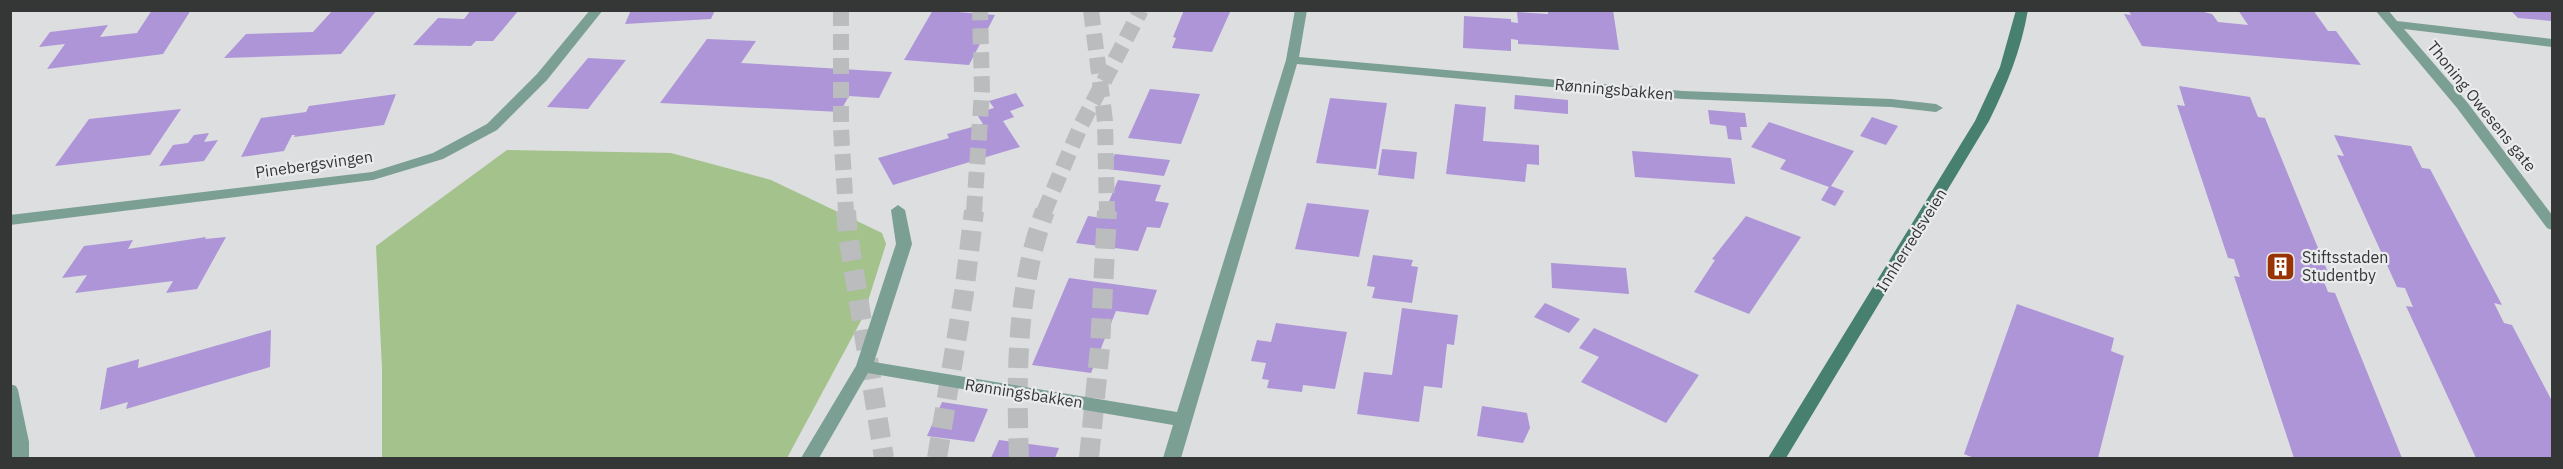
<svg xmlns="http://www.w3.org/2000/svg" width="2563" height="469" font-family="'IBM Plex Sans',sans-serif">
	<rect width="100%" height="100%" fill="#dddee0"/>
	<polygon fill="#a4c28b" points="507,150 671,153 771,180 882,233 886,244 863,317 787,458 382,458 382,368 376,246"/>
	<g fill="#ad95d8">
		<polygon points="152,10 191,10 163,54 47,69 65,44 39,47 50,32 108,25 100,37 137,33"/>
		<polygon points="377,10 341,54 224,58 246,34 313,32 332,11"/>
		<polygon points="471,10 519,10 493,41 476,41 471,46 413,45 438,18 464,19"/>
		<polygon points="631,10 715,10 711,19 625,24"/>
		<polygon points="933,10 995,15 969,65 904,60"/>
		<polygon points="1184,10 1231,10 1212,52 1172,48 1176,38 1173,37"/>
		<polygon points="1548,10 1613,10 1619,50 1518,44 1518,40 1511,39 1511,51 1463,48 1464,16 1511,19 1511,22 1518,23 1517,12 1548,14"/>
		<polygon points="2128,10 2196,10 2212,14 2218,22 2248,25 2238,10 2313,10 2328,31 2336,31 2361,65 2142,46 2124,14 2131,15"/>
		<polygon points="2510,10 2552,10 2552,21 2518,18"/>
		<polygon points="707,39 756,41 741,63 892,72 879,98 849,96 840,112 660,103"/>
		<polygon points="588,58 626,60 588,109 547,107"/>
		<polygon points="2179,86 2250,97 2258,117 2265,118 2329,275 2321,274 2328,292 2335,293 2402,458 2294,458 2234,276 2240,277 2234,259 2228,258 2177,105 2185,106"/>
		<polygon points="1150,89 1200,94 1181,144 1128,138"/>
		<polygon points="1016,93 1024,106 1010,111 1014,117 1003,121 1020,147 893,185 878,158 949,138 947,134 983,124 976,113 994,108 989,101"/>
		<polygon points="396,94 384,125 294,137 295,135 292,135 284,151 241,157 261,118 306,112 309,106"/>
		<polygon points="1515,95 1568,100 1568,114 1514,109"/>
		<polygon points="1330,98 1387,103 1376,169 1316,163"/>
		<polygon points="1455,104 1486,107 1483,141 1539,145 1539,165 1527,164 1525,182 1446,174"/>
		<polygon points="181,109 150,155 55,166 89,119"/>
		<polygon points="1708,110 1745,113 1747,127 1740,127 1742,140 1728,139 1726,126 1710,124"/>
		<polygon points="1872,117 1898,126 1886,145 1860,136"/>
		<polygon points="1769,122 1854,151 1831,186 1844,191 1835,206 1821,200 1829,187 1780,169 1786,160 1751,147"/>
		<polygon points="209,133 204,142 218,140 204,161 159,166 173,145 188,143 194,135"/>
		<polygon points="2334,135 2411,146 2422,168 2430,169 2502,305 2494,303 2504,323 2512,325 2552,401 2552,458 2476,458 2406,306 2413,307 2405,288 2397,287 2337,155 2344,156"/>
		<polygon points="1382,149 1417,152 1414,179 1378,175"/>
		<polygon points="1632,151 1731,158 1735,184 1635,177"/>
		<polygon points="1115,154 1170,160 1164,176 1108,169"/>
		<polygon points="1118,180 1161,185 1155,201 1169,203 1160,228 1147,227 1138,251 1076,243 1088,216 1102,218"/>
		<polygon points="1307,203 1369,210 1359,257 1295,249"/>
		<polygon points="1746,216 1801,237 1749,314 1694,292 1715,260 1712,259"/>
		<polygon points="206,237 205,239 226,237 197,289 166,293 173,281 75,293 87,275 62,278 84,246 133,240 128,249"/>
		<polygon points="1373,255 1413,260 1411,266 1418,267 1412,303 1372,298 1375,287 1367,286"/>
		<polygon points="1551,263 1626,268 1629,294 1552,288"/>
		<polygon points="1069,278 1157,290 1148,315 1116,311 1091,373 1032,365"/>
		<polygon points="1545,303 1580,319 1569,333 1534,317"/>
		<polygon points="2017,304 2114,338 2111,351 2124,356 2098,458 1974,458 1964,454"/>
		<polygon points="1402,308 1458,315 1454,345 1447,344 1442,388 1424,386 1419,422 1357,414 1364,372 1392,375"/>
		<polygon points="1276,323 1347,332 1335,389 1303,385 1302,392 1267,388 1269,380 1262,379 1266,363 1251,361 1257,340 1271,342"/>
		<polygon points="1594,328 1699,375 1666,423 1581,382 1599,357 1579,348"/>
		<polygon points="271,330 270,367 126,409 128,402 100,410 107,368 139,359 138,368"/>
		<polygon points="942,402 988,409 974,442 927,436"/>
		<polygon points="1482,406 1527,413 1530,428 1523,443 1477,436"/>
		<polygon points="999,440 1059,448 1055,458 991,458"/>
	</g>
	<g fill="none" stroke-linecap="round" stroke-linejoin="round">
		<g stroke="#bbbcbe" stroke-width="16" stroke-dasharray="16 8" stroke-linecap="butt">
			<polyline points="841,10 841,129 846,212"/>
			<polyline points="1091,10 1105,121 1107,212"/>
			<polyline points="974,212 982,91 980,10"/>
			<polyline points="1044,212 1081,125 1141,10"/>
		</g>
		<g stroke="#bbbcbe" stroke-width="20" stroke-dasharray="20 10" stroke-linecap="butt">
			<polyline points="846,211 848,235 884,458"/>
			<polyline points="937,458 964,293 974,211"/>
			<path d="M 1019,458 C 1016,376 1016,289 1045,211"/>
			<polyline points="1089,458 1100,347 1107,211"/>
		</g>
		<g fill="#7b9f93" fill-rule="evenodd">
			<polygon points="590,10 603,10 547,80 497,130 443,159 373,180 10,225 10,215 372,172 433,153 487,124 537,74"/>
			<polygon points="1295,10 1307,10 1299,57 1683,91 1891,99 1936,104 1943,108 1936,112 1891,107 1683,99 1297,64 1181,458 1163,458 1173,425 868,373 819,458 801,458 856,366 896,244 891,210 898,205 905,210 912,244 874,362 1177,412 1286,60"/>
			<polygon points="2375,10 2388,10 2397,21 2552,39 2552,47 2404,29 2467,102 2552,215 2552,230 2547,228 2457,108"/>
			<polygon points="10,384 16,386 18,390 29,442 29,458 11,458"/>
		</g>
		<path fill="#47806f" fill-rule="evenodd" d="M 2016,10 L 2028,10 C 2021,50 2007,85 1989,121 L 1786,458 L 1768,458 L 1975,121 L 2000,67 Z"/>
	</g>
	<defs>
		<symbol id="building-square" viewBox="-11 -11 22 22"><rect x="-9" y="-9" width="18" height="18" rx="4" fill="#983304" stroke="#eaebed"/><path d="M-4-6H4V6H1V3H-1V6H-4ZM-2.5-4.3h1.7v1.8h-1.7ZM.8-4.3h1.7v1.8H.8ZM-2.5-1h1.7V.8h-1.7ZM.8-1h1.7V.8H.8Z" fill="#fff"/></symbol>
	</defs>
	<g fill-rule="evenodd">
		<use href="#building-square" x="2264" y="250" width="33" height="33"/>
	</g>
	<g text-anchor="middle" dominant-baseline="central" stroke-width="4.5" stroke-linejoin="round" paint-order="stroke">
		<g font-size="16" fill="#353636" stroke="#eaebed">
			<text transform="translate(1614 89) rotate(5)">Rønningsbakken</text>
			<text transform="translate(2482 106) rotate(51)">Thoning Owesens gate</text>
			<text transform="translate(314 164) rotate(-8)">Pinebergsvingen</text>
			<text transform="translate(1911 240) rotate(-58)">Innherredsveien</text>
			<text transform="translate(1024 393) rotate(9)">Rønningsbakken</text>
		</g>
		<g font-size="16" fill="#353636" stroke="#eaebed" text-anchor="start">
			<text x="2302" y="257">Stiftsstaden<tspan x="2302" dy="18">Studentby</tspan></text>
		</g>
	</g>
	<rect width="2563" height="469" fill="none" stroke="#353636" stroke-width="24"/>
</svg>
